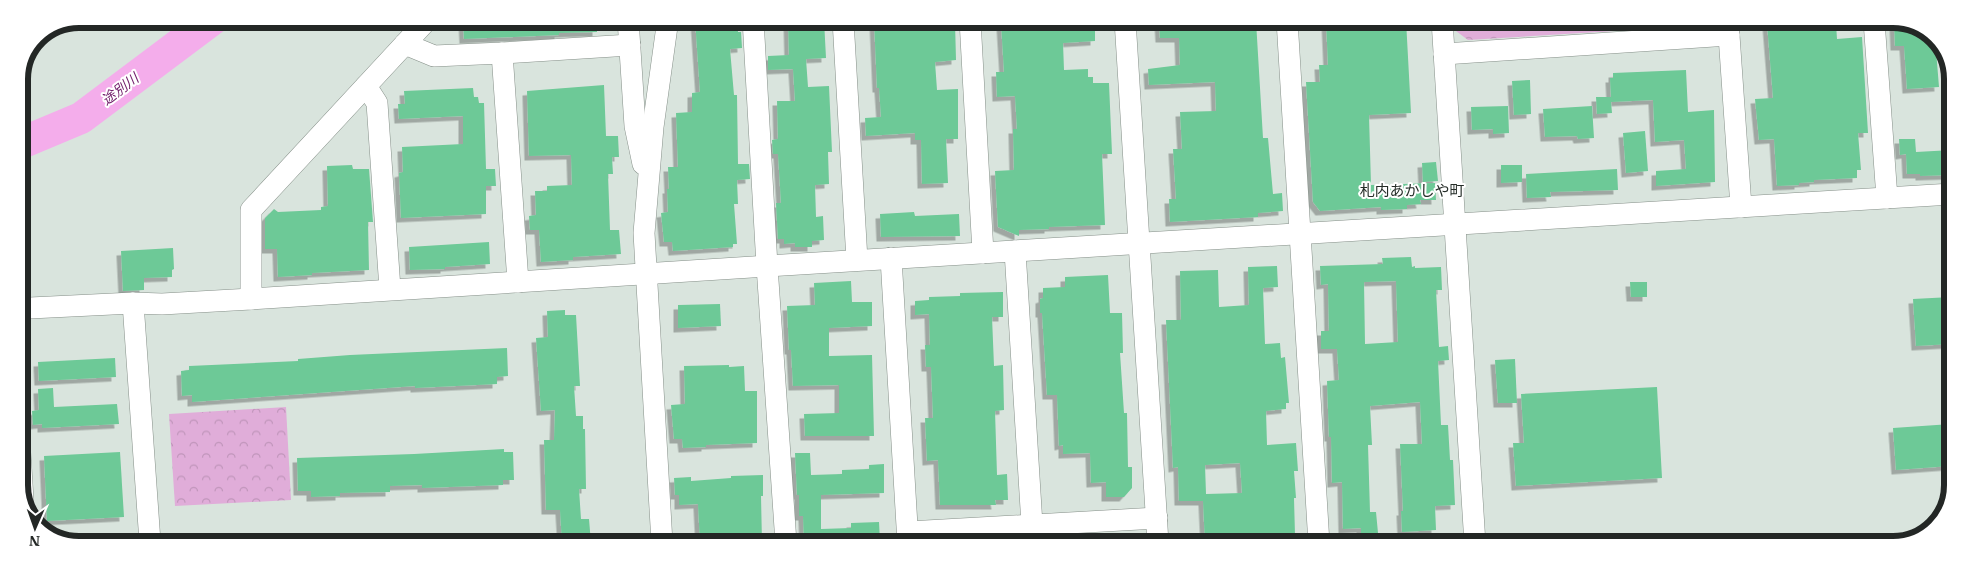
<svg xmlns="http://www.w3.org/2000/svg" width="1971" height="563" font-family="'IBM Plex Serif','Noto Sans JP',serif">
	<defs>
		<pattern id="park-crowns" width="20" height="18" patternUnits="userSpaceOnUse" patternTransform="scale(1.25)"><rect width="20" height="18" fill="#e0add9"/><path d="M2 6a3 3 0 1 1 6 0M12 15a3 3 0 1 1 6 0" fill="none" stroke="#c095ba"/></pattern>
		<filter id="shadow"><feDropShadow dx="-4.5" dy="4.5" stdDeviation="0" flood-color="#0004"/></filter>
	</defs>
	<rect width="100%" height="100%" fill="#d9e4dd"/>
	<g fill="url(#park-crowns)">
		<polygon points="1455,20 1702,20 1697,26 1468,40 1456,31"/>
		<polygon points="286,407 291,500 175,506 169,414"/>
	</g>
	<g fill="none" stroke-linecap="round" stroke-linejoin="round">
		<polyline stroke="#f4adeb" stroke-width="32" points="19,144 81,118 213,19"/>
	</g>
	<g fill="#6dc997" fill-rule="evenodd" filter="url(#shadow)">
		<polygon points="463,19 597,19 597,32 559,33 559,35 464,39"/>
		<polygon points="695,19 737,19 738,32 741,32 742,48 730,49 734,95 737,95 738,164 749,164 750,179 737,180 738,204 734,204 737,244 733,244 733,247 673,251 672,242 664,242 661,213 668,212 667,189 669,189 668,167 678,167 676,113 692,112 692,93 700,92"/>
		<polygon points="788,20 824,20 826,58 806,59 808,87 829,86 832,152 828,152 829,184 815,185 816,217 823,216 824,240 812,241 812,247 795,247 795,243 784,244 784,239 778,239 776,203 781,203 778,154 773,154 772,140 778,139 777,101 795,101 793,69 768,70 768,56 789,55"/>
		<polygon points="874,20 940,20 940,22 955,22 956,60 935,62 937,90 958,89 958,139 946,139 948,183 922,184 921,140 915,140 915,133 866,136 865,118 881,117 879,88 877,88"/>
		<polygon points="1079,20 1095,20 1095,41 1063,43 1064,70 1088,69 1088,77 1093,77 1093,83 1109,83 1112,154 1102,154 1105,225 1049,227 1049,229 1019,230 1019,236 998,227 995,171 1014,170 1013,129 1017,129 1015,96 997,97 996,72 1004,72 1001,23 1042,22 1042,25 1079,24"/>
		<polygon points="1159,20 1256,21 1263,138 1268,138 1273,194 1282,193 1283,211 1258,213 1258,217 1170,222 1169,199 1176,199 1173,149 1182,149 1180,112 1216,111 1215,82 1149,85 1148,69 1180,65 1179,38 1160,38"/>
		<polygon points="1326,20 1406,20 1411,113 1369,115 1371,185 1435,183 1436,200 1420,200 1421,204 1407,205 1407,209 1381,210 1381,207 1320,211 1313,202 1306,82 1320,82 1319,65 1328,65"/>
		<polygon points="1790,21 1805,21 1805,26 1836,24 1837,39 1862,37 1868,133 1858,133 1861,170 1857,170 1857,178 1814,180 1814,182 1799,183 1799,185 1777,186 1774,139 1759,140 1755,99 1773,98 1767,23 1790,22"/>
		<polygon points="1909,21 1935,38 1939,87 1907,89 1904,46 1895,46 1894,22"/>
		<polygon points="1686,70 1688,112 1714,110 1715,182 1656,186 1656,171 1686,169 1684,140 1655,142 1653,100 1611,102 1612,113 1597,114 1596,97 1611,97 1610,78 1613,78 1613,73"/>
		<polygon points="1530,80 1531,114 1514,115 1512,81"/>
		<polygon points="604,85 606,136 618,136 619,157 612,157 613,174 608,174 610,230 619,230 621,254 573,257 573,260 541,262 539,230 530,230 529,216 536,215 535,191 547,191 547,186 572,185 571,155 529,156 527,91"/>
		<polygon points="473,88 474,97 478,97 479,103 484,103 486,169 495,169 496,186 486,186 486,214 401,218 399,173 403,172 402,147 463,144 463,116 399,119 398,104 405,104 404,91"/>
		<polygon points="1508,106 1509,133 1493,134 1493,129 1472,130 1471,107"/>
		<polygon points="1592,106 1594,138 1578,139 1577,136 1545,137 1543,109"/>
		<polygon points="1645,131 1648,171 1626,173 1623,133"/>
		<polygon points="1899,139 1915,139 1916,152 1952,150 1952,175 1920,176 1920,174 1907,174 1906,154 1900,155"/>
		<polygon points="1436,162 1438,181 1423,182 1422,163"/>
		<polygon points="352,165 353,169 369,169 373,222 368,222 369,270 312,273 312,275 278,277 277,249 265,249 265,218 274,209 278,212 321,210 321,207 328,206 327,166"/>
		<polygon points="1501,165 1522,165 1522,182 1501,183"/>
		<polygon points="1617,169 1618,190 1550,192 1551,197 1527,198 1526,174"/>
		<polygon points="914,212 915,216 959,214 960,236 881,237 880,214"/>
		<polygon points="489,242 490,264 445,267 445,269 410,270 409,247"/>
		<polygon points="173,248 174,269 172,270 172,277 144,278 144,290 123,291 121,251"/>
		<path d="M 1411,257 L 1412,267 L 1415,266 L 1415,268 L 1441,267 L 1442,290 L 1436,290 L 1439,347 L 1448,346 L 1449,360 L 1438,361 L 1441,425 L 1448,425 L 1450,460 L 1453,460 L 1455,505 L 1435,506 L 1436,530 L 1402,532 L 1401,511 L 1403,511 L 1400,444 L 1422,444 L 1420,402 L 1370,406 L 1372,445 L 1368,445 L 1370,512 L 1376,512 L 1378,533 L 1361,534 L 1361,528 L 1343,529 L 1342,482 L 1332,483 L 1331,437 L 1329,437 L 1327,381 L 1339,380 L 1337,349 L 1321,349 L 1321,331 L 1329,331 L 1328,284 L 1321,285 L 1320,266 L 1383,264 L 1382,258 ZM 1396,281 L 1398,342 L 1365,344 L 1364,282 Z"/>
		<path d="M 1277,266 L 1278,287 L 1263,288 L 1265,344 L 1280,343 L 1281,358 L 1285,357 L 1289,403 L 1286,403 L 1286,409 L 1266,411 L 1267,445 L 1296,443 L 1298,471 L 1294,471 L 1296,498 L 1294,498 L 1295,535 L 1238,537 L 1238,542 L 1205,543 L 1203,501 L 1179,501 L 1178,467 L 1173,468 L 1166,320 L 1181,320 L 1180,271 L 1218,270 L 1219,307 L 1249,305 L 1248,267 ZM 1240,463 L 1242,493 L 1206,494 L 1205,465 Z"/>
		<polygon points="1108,275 1110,313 1122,313 1123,353 1120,353 1124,413 1127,413 1128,467 1132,467 1132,488 1124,497 1106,497 1106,482 1091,483 1090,453 1063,454 1063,445 1059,446 1057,395 1047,395 1042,313 1040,313 1040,299 1043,298 1043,288 1065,287 1065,277"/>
		<polygon points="851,281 852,302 872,302 872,326 829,328 829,356 872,355 874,436 805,436 804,414 839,413 839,385 793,386 791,350 789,350 787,306 815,305 814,283"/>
		<polygon points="1630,282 1647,282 1647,297 1631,297"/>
		<polygon points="1003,292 1003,317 992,317 994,366 1003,365 1004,410 995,411 997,475 1007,474 1008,500 995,500 996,505 940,505 938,460 927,461 925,418 933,418 931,367 926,367 925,345 930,345 929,314 915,315 915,301 929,300 929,297 960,296 960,293"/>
		<polygon points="1951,297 1951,344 1916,346 1913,299"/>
		<polygon points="720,304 721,326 678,328 678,305"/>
		<polygon points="565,310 565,315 576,315 580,386 574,386 576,416 583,416 583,429 585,429 586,489 579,489 581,519 589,519 591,543 562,543 560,510 546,510 544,440 554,440 555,410 541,411 536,338 548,337 547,311"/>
		<polygon points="507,348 508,376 497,377 497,384 415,388 415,386 192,402 192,395 182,396 181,371 189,370 189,366 298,361 298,359 350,355"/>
		<polygon points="115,358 116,377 39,381 38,362"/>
		<polygon points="1515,359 1517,403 1498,403 1495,360"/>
		<polygon points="729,365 729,367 744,366 745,391 757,391 757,443 706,445 706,447 683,448 682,439 674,439 671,405 685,404 684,366"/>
		<polygon points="1657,387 1662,478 1516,486 1513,443 1524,443 1521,394"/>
		<polygon points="53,388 54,407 117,404 119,424 42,428 42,424 33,425 32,411 39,410 38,389"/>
		<polygon points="1951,424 1950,466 1896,470 1893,428"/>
		<polygon points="504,449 504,452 513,452 514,480 503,480 503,485 422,488 422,485 390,486 390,492 340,493 340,496 311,497 311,491 298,491 297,458 414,454"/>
		<polygon points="120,452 124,517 47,521 44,456"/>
		<polygon points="795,453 810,453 811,475 842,474 842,470 869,469 869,465 884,464 884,493 821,495 821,529 851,528 851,523 879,522 880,541 804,543 803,516 799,516 799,495 797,495"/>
		<polygon points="763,475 763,496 761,496 762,543 700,543 698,504 679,505 679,495 675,495 674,478 691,477 691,481 731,478 731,476"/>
	</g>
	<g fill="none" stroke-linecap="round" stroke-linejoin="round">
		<defs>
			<g id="minor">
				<polyline points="628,19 635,126 643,164"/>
				<polyline points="753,19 767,266 786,543"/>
				<polyline points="843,20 857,260"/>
				<polyline points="970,20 983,253"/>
				<polyline points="1125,20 1158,543"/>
				<polyline points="1287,20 1319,544"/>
				<polyline points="1442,20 1475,544"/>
				<polyline points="1728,21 1741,207"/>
				<polyline points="1874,21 1887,198"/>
				<polyline points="405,44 434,56 502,53 630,45"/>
				<polyline points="502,53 518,282"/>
				<polyline points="1444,54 1729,35"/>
				<polyline points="366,86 377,103 390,289"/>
				<polyline points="1015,251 1032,525"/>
				<polyline points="891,258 908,543"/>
				<polyline points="251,299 251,210 428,19"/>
				<polyline points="133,303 150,542"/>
				<polyline points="19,310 30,308 133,303 162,304 251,299 767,266 1952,194"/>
				<polyline points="19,437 23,500"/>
				<polyline points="908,532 1157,518"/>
				<polyline points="662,543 644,233 653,127 668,19"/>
			</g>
		</defs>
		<use href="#minor" stroke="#858f88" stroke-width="22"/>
		<use href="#minor" stroke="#fff" stroke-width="21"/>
	</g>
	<g text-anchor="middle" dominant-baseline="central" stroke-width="4" stroke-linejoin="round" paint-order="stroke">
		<g font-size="14" font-style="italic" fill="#73226d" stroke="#fff">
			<text transform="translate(120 89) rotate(-37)">途別川</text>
		</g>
		<g font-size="15" fill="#252d28" stroke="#fff">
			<text x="1412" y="190">札内あかしや町</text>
		</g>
	</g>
	<path d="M0 0H1971V563H0ZM79 28H1893A51 51 0 0 1 1944 79V485A51 51 0 0 1 1893 536H79A51 51 0 0 1 28 485V79A51 51 0 0 1 79 28Z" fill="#fff" fill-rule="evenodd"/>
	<path fill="none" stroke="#232725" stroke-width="6" d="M79 28H1893A51 51 0 0 1 1944 79V485A51 51 0 0 1 1893 536H79A51 51 0 0 1 28 485V79A51 51 0 0 1 79 28Z"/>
	<g transform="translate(35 528) rotate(182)" stroke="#ffffff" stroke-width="4" paint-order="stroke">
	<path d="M0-4L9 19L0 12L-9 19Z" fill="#232725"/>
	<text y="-8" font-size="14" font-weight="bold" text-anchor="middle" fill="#232725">N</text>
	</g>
</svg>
